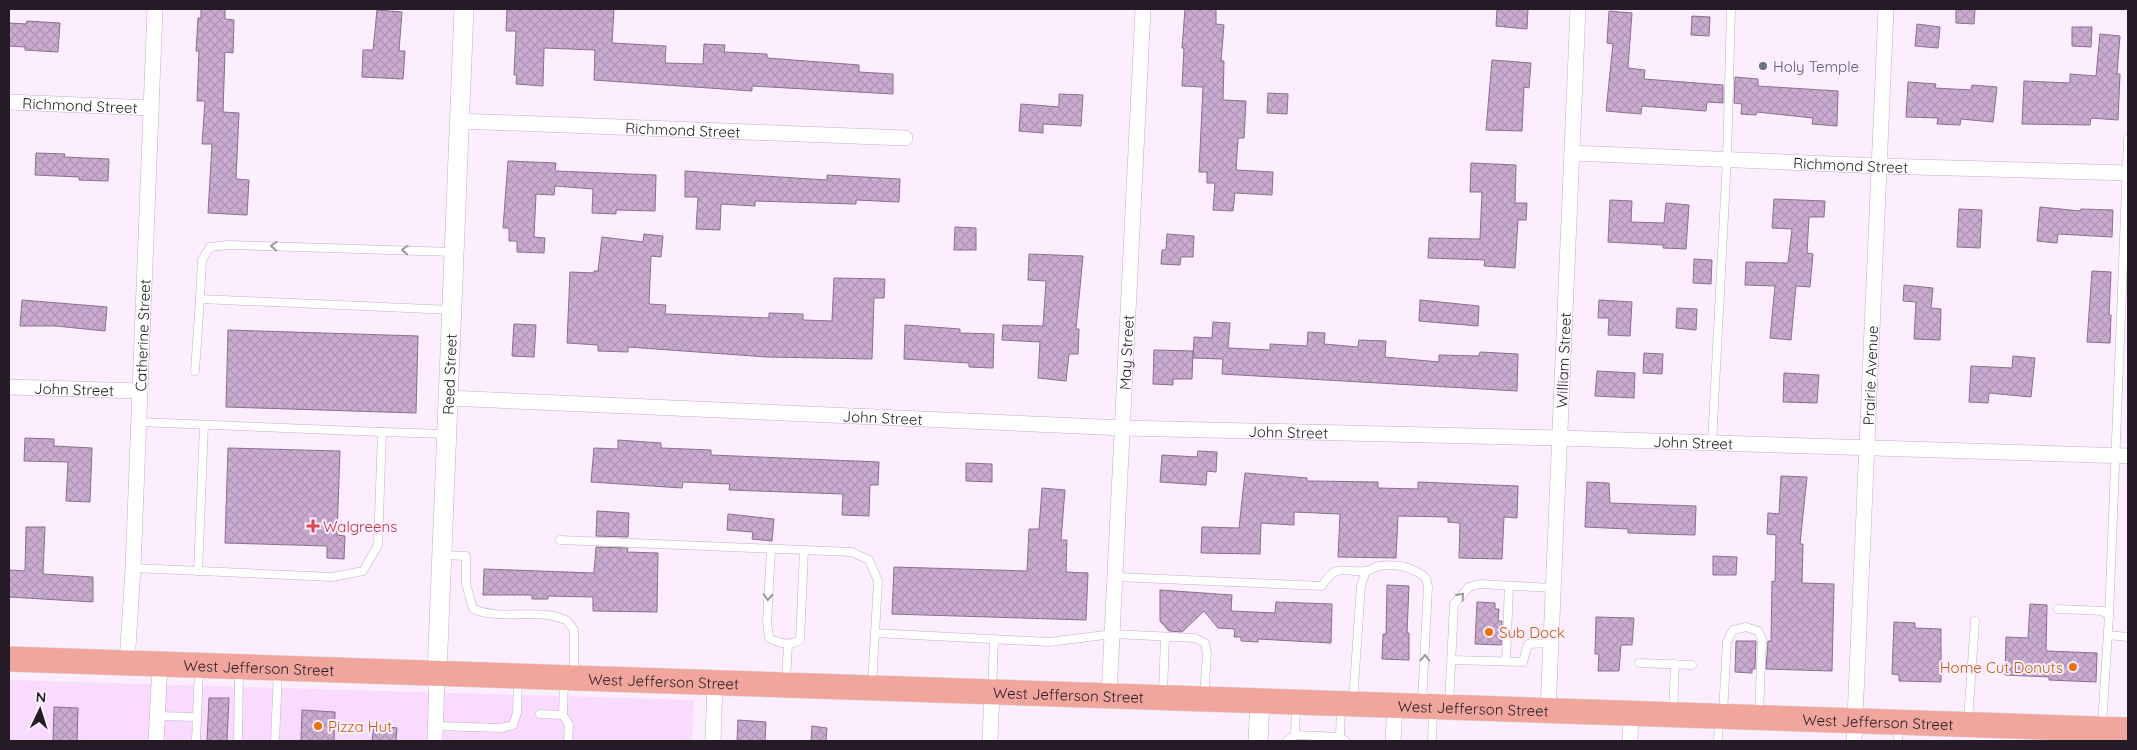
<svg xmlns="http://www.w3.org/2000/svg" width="2137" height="750" font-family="Quicksand,sans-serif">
	<defs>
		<pattern id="building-cross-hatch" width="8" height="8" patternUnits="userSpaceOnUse" patternTransform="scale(1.25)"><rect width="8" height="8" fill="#cbacd1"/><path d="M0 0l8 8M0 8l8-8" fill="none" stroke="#ae93b3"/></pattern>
	</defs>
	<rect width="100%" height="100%" fill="#fcedff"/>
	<polygon fill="#f8dbfe" points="9,680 694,700 692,741 9,741"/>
	<g fill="url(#building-cross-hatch)" stroke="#87718b">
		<polygon points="201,9 225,9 225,19 234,20 233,53 225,52 223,112 239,113 236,179 249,180 247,215 208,213 212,144 202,144 205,101 197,101 199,51 196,51 198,18 201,18"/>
		<polygon points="507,9 614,9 612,43 666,46 665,63 703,64 704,44 725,45 724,52 767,54 767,58 859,65 859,72 893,74 893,94 752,86 752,91 594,80 595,50 544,48 543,86 516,84 517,75 514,75 516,31 506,31"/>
		<polygon points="1185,9 1216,9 1216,24 1224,25 1221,61 1224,61 1223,100 1246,101 1244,138 1238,138 1236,170 1273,172 1272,195 1235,193 1233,211 1213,210 1215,183 1207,183 1207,172 1199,172 1203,87 1182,86 1184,48 1182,48"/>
		<polygon points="1497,9 1528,9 1527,29 1496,26"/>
		<polygon points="1956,9 1975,9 1974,24 1956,23"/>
		<polygon points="377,10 402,12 399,51 405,51 403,79 362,77 363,50 373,50"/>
		<polygon points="1609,11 1632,13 1628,68 1645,70 1644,79 1723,85 1723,103 1707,102 1706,111 1642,106 1641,114 1606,111 1613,44 1607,43"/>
		<polygon points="1692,16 1710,17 1709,36 1691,35"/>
		<polygon points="27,21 60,23 58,52 25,50 25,47 9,46 9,23 26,24"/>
		<polygon points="1917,24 1940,27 1938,48 1915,46"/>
		<polygon points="2072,27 2092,27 2091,47 2072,46"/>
		<polygon points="2100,34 2120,36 2117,74 2120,74 2118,120 2091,118 2090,125 2022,124 2024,81 2070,83 2070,74 2096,76"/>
		<polygon points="1492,60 1531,63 1529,88 1524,87 1522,131 1486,130"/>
		<polygon points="1735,77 1758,79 1758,86 1838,91 1837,126 1812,124 1813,118 1757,112 1756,115 1741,114 1742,104 1734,103"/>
		<polygon points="1908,82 1936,84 1935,88 1971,90 1972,85 1997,87 1993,122 1961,119 1960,125 1937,124 1938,118 1906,117"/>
		<polygon points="1268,93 1288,94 1287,114 1267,113"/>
		<polygon points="1059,94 1083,95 1081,126 1043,124 1043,133 1019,131 1021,104 1059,107"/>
		<polygon points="36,153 65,154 64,157 109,159 108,181 79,180 79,177 35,175"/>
		<polygon points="508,161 556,163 555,171 656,175 655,211 616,210 616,214 592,213 593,189 555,186 554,195 536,194 534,237 545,238 544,253 517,252 517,241 509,241 509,228 503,228"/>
		<polygon points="1471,163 1516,165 1515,203 1527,203 1526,220 1518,220 1515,268 1484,266 1485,260 1428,258 1429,238 1480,239 1482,192 1470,192"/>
		<polygon points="685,171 827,180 827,175 900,179 899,202 856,200 856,204 755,201 755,206 721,204 720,230 696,229 698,197 685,197"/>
		<polygon points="1774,199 1825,201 1824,217 1809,217 1807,253 1813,254 1810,287 1796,286 1791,340 1770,338 1775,286 1745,285 1746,262 1788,263 1792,229 1772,228"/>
		<polygon points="1610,200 1632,201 1631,222 1664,223 1666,203 1689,205 1686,249 1663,248 1663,245 1608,242"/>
		<polygon points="2040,207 2080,211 2081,209 2113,210 2112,237 2058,234 2057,243 2037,241"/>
		<polygon points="1959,209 1982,210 1980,248 1957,247"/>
		<polygon points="955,227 976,228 976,250 954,250"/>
		<polygon points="644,234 663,236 661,257 651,256 649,304 666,305 665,314 769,318 769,313 803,314 803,320 832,321 834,278 885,279 884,298 874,298 872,359 767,357 628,347 628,352 598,351 598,345 567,343 570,272 594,273 594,271 598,271 602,237 643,242"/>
		<polygon points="1167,234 1194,236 1193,257 1181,257 1180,265 1161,264 1162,250 1166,250"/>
		<polygon points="1029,254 1083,256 1076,329 1079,329 1078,354 1069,354 1066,381 1038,378 1040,342 1002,340 1003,325 1043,326 1046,281 1028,280"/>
		<polygon points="1694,259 1712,260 1711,284 1693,283"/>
		<polygon points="2092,271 2111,272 2109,315 2111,315 2110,343 2087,342"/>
		<polygon points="1904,285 1933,288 1931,308 1941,309 1940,340 1914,339 1916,302 1903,301"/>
		<polygon points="22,300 107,307 105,331 56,326 20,326"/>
		<polygon points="1420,300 1479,306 1478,326 1419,321"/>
		<polygon points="1599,300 1632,302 1630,336 1608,335 1609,318 1598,318"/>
		<polygon points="1677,308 1697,309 1696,330 1676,328"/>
		<polygon points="1213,322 1230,323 1228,348 1270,350 1270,344 1307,346 1308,332 1325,333 1324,344 1358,347 1359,340 1386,341 1385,357 1439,362 1439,355 1479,356 1480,352 1518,354 1517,391 1222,374 1223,359 1193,358 1194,337 1212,338"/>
		<polygon points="514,324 536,325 534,357 512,356"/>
		<polygon points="905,325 960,329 960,333 994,334 993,368 969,367 969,363 904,359"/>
		<polygon points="228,330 418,336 416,413 226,407"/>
		<polygon points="1154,350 1193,351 1192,379 1173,379 1173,385 1153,384"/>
		<polygon points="1644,353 1663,354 1662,374 1643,373"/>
		<polygon points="2013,356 2035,358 2031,397 1989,393 1988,403 1969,402 1971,366 2012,368"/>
		<polygon points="1597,371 1635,373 1634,398 1595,396"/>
		<polygon points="1784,373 1819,375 1817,403 1783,402"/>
		<polygon points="25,438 54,439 54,446 92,448 90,502 66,501 68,462 24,461"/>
		<polygon points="618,440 661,443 661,448 711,450 711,455 879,462 878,485 870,485 869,516 842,515 843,494 729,490 730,484 683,482 682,488 591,482 594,448 618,449"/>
		<polygon points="228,448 340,451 337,535 345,536 344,559 327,558 327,546 225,543"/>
		<polygon points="1198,451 1217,452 1216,472 1207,471 1206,485 1160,482 1162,455 1197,457"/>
		<polygon points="966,463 992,464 992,482 966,481"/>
		<polygon points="1245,473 1307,478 1307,481 1378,482 1378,488 1418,489 1418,482 1518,486 1517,518 1504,517 1502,559 1459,558 1460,523 1448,522 1448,517 1398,516 1396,558 1338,557 1340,514 1294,512 1294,525 1261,523 1260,554 1201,553 1202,527 1239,528"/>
		<polygon points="1781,476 1807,477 1800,544 1803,544 1802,583 1834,584 1832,671 1766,669 1768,641 1771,641 1772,581 1775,582 1776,535 1767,534 1768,513 1779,514"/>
		<polygon points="1587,482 1609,483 1610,503 1696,506 1695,535 1628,533 1628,529 1585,527"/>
		<polygon points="1042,488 1065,490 1061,540 1067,540 1066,572 1088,573 1086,620 892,614 894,567 1027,571 1029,529 1039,529"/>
		<polygon points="597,511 629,513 628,537 596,536"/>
		<polygon points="728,514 774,519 772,541 752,539 753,532 727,530"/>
		<polygon points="26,527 45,527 43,574 93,577 93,602 9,597 9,570 25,571"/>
		<polygon points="596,547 628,548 627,552 658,553 657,612 593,611 593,597 548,596 548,599 532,599 532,595 483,595 484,569 594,573"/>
		<polygon points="1713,556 1737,557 1736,575 1713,575"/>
		<polygon points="1387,585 1409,586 1407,633 1409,633 1409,660 1382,659 1383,634 1386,634"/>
		<polygon points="1160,590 1232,595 1231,611 1275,613 1276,602 1332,604 1331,643 1258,639 1258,642 1241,641 1241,637 1234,637 1235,629 1218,628 1204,611 1182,632 1169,631 1160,621"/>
		<polygon points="1477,602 1495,603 1495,609 1499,609 1498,621 1502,621 1501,645 1475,644"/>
		<polygon points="2030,604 2047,605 2046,651 2097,653 2096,682 2049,680 2049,677 2005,675 2006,637 2028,638"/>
		<polygon points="1596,617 1634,618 1632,645 1621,645 1619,671 1598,671 1599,654 1595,654"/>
		<polygon points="1894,622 1915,623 1915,628 1941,629 1941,682 1899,681 1899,675 1892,674"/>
		<polygon points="1736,641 1756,641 1755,669 1752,669 1752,673 1735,672"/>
		<polygon points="209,698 229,698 227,741 207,741"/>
		<polygon points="54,707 78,708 77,741 53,741"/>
		<polygon points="302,710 335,712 334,741 301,741"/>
		<polygon points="738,720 766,722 765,741 737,741"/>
		<polygon points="374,725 397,728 396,741 372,741"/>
		<polygon points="812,726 827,728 826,741 811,741"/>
	</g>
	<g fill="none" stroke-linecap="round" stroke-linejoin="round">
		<defs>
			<g id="service">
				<polyline points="200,299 202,260 210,247 228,245 453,252"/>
				<polyline points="195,371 200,299 452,310"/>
				<polyline points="139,422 382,432"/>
				<polyline points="1712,443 1727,159 1731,9"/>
				<polyline points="560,540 852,552 869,560 878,581 872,685"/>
				<path d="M 771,549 L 767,622 L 769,638 C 780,644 790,646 800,640 L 804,550"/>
				<path d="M 443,555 L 466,556 L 466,584 L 473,609 C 502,621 536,608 563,619 C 568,620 571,626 574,630 L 574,676"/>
				<polyline points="133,568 332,577 363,571 378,545 382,432 446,434"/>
				<polyline points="198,571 204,425"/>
				<path d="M 1116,577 L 1322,586 C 1337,562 1343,573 1365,571 C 1370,571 1374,567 1379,566 C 1398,564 1411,566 1426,578 L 1428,587 L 1422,702"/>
				<polyline points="2058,609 2103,611 2109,616 2102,725"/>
				<polyline points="2109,616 2128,139"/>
				<polyline points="875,633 1049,642 1113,634 1195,638 1205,643 1207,653 1204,697"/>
				<polyline points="2108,635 2128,637"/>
				<polyline points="1452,660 1523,662 1528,644 1551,643"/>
				<polyline points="1506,661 1509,586"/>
				<polyline points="1639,663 1692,665"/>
				<polyline points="786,681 788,644"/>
				<polyline points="992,690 994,639"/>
				<polyline points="1163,693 1165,637"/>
				<polyline points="1353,701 1361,585 1366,571"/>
				<polyline points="1449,705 1454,604 1469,587 1480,584 1553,588"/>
				<polyline points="1673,712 1675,664"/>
				<polyline points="1723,713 1727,641 1733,630 1746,627 1758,631 1762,639 1759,713"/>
				<polyline points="540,714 563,715 569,725 568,741"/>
				<polyline points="563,715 564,682"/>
				<polyline points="157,716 197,717"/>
				<polyline points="1968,720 1975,621"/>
				<polyline points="436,726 501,728 513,725 517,713 518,678"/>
				<polyline points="1295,735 1340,737 1346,741"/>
				<polyline points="1340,737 1341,706"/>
				<polyline points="196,741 199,668"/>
				<polyline points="238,741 239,671"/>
				<polyline points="275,741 278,672"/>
				<polyline points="1287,741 1295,735 1296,704"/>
				<polyline points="1432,741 1433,711"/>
				<polyline points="1718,741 1719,721"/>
				<polyline points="1898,741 1899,726"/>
			</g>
			<g id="minor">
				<path id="s1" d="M 9,102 L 151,108"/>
				<path id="s2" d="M 459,121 L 905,138"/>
				<path id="s3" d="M 1572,153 L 1879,166 L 2128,173"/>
				<path id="s4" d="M 9,387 L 140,391"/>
				<path id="s5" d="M 448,398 L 1124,428 L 1560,438 L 2128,456"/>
				<path id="s6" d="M 127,663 L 133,568 L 155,9"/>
				<path id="s7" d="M 1109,696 L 1143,9"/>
				<path id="s8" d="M 1548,711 L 1578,9"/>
				<polyline points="156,741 160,664"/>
				<polyline points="435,741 437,673"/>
				<polyline points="713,741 715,683"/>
				<polyline points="990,741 992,692"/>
				<polyline points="1393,741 1395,706"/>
				<polyline points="1630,741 1631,713"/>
				<path id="s9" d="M 1854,741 L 1886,9"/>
			</g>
			<g id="tertiary">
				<path id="s10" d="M 437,673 L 464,9"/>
				<polyline points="1258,741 1260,701"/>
			</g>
			<g id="primary">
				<path id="s11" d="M 9,659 L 2128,730"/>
			</g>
		</defs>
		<use href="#service" stroke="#c4adc9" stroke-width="9"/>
		<use href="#minor" stroke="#c4adc9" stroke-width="16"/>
		<use href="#tertiary" stroke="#c4adc9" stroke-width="20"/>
		<use href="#primary" stroke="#dcdbdc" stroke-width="26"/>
		<use href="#service" stroke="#fff" stroke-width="8"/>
		<use href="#minor" stroke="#fff" stroke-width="15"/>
		<use href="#tertiary" stroke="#fff" stroke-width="19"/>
		<use href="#primary" stroke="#f1a69d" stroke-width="25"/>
	</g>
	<defs><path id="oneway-chevron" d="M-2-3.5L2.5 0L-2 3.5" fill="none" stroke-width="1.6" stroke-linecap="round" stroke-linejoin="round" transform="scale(1.25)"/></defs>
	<g stroke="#9c989d">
		<use href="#oneway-chevron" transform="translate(274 246) rotate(-178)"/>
		<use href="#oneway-chevron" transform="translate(405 250) rotate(-178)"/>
		<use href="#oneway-chevron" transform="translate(1461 596) rotate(-48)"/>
		<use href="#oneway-chevron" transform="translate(768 597) rotate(93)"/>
		<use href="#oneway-chevron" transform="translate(1425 658) rotate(-87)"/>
	</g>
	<circle fill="#6b7280" stroke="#fcedff" stroke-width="2" cx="1763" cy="66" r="5"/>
	<path fill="#e0444e" stroke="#fcedff" stroke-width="2" d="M310.5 518.5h5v5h5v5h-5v5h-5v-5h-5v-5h5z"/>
	<g fill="#e8710a" stroke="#fcedff" stroke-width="2">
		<circle cx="1489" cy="632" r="5"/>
		<circle cx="2073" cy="667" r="5"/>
		<circle cx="318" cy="726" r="5"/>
	</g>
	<g text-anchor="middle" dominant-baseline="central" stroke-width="4" stroke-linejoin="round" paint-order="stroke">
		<g font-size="15" fill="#5b616d" stroke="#fcedff" text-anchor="start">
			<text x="1773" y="66">Holy Temple</text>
		</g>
		<g font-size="15" fill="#241b26" stroke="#fcedff">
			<text stroke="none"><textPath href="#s1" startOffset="71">Richmond Street</textPath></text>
			<text stroke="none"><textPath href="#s2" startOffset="224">Richmond Street</textPath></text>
			<text stroke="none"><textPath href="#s3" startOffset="279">Richmond Street</textPath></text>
			<text stroke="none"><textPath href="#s6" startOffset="328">Catherine Street</textPath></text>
			<text stroke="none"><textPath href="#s7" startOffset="344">May Street</textPath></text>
			<text stroke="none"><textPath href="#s8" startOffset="351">William Street</textPath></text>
			<text stroke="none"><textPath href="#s10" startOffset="299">Reed Street</textPath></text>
			<text stroke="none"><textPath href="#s9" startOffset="366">Prairie Avenue</textPath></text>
			<text stroke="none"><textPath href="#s4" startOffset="65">John Street</textPath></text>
			<text stroke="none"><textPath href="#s5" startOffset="435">John Street</textPath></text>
			<text stroke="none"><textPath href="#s5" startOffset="841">John Street</textPath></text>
			<text stroke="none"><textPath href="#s5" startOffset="1246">John Street</textPath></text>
			<text stroke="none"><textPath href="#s11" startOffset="250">West Jefferson Street</textPath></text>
			<text stroke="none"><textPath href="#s11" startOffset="655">West Jefferson Street</textPath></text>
			<text stroke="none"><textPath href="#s11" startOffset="1060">West Jefferson Street</textPath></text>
			<text stroke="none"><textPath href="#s11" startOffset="1465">West Jefferson Street</textPath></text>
			<text stroke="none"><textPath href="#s11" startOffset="1870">West Jefferson Street</textPath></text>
		</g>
		<g font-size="15" fill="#be3a42" stroke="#fcedff" text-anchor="start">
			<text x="323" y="526">Walgreens</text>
		</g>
		<g font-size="15" fill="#c56008" stroke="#fcedff" text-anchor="start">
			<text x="1499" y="632">Sub Dock</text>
			<text x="2063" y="667" text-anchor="end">Home Cut Donuts</text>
			<text x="328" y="726">Pizza Hut</text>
		</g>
	</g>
	<rect width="2137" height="750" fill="none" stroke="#241b26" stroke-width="20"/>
	<g transform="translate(40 710) rotate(4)" stroke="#fcedff" stroke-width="4" paint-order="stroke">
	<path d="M0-4L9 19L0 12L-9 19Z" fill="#241b26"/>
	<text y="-8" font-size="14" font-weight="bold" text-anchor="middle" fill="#241b26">N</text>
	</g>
</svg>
